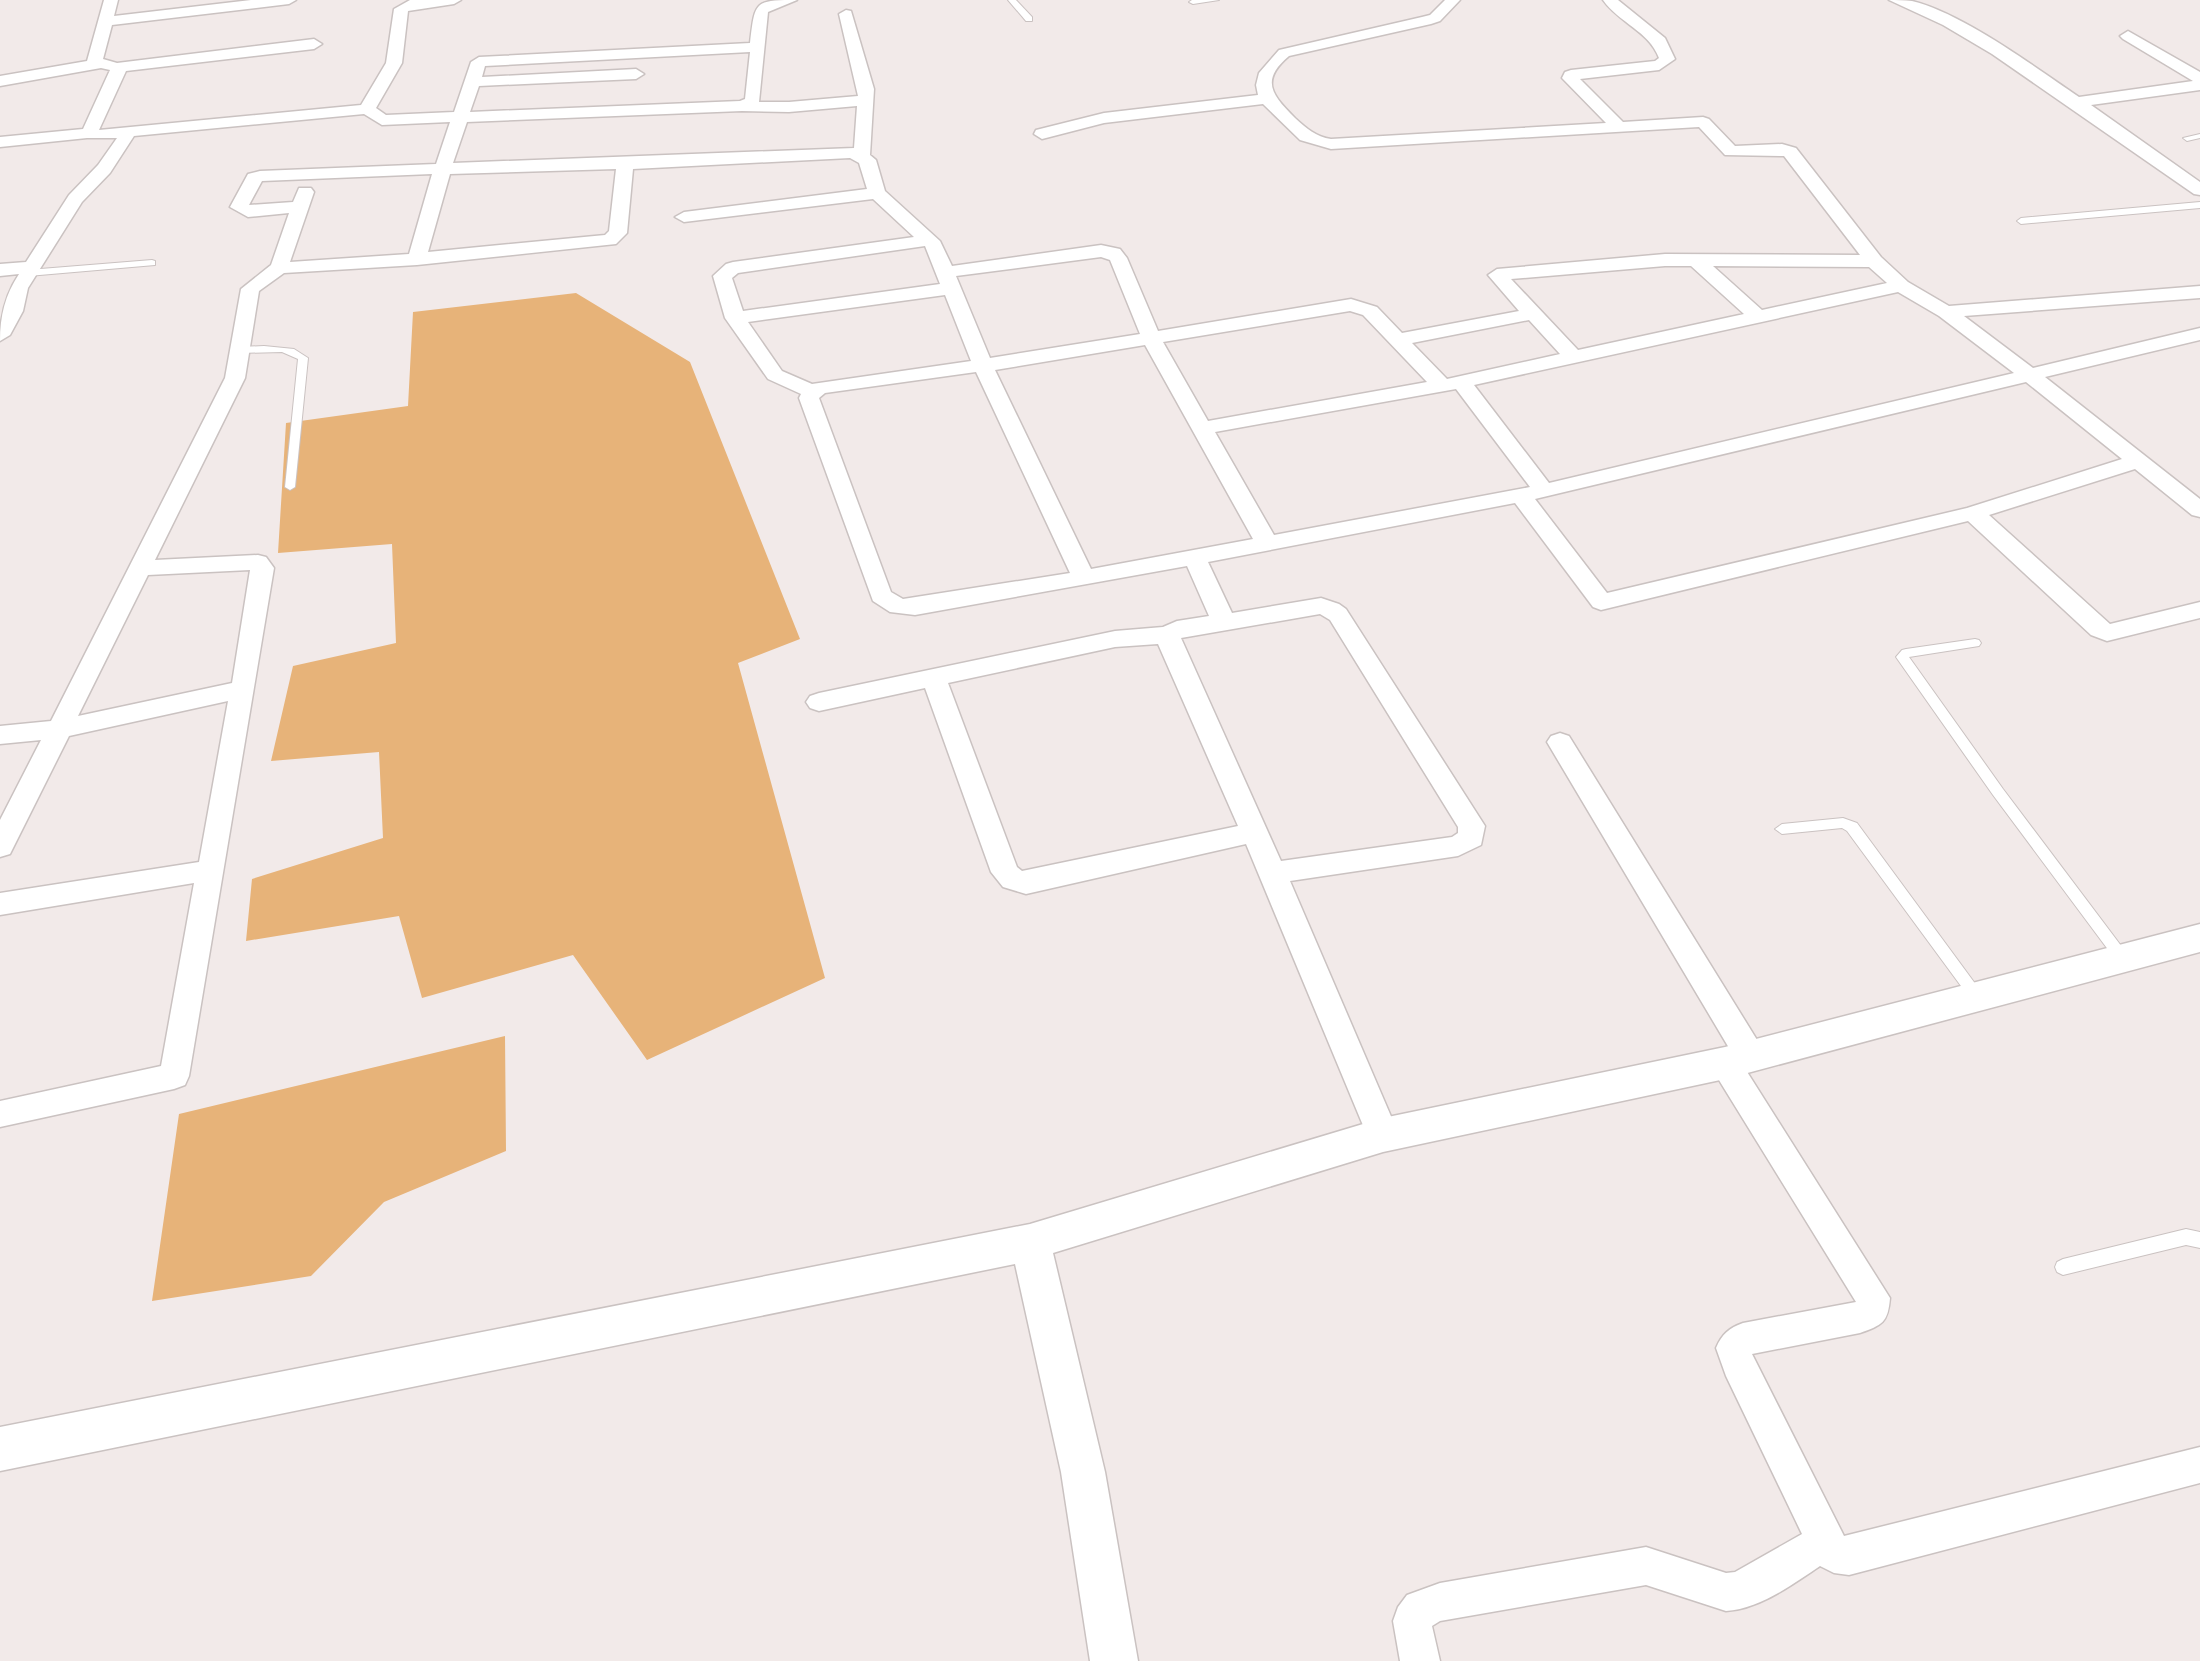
<svg xmlns="http://www.w3.org/2000/svg" width="2200" height="1661" font-family="'Archivo Narrow',sans-serif">
	<rect width="100%" height="100%" fill="#f2eae9"/>
	<g fill="#e7b379">
		<polygon points="576,293 690,362 800,639 738,663 825,978 647,1060 573,955 422,998 399,916 246,941 252,879 383,838 379,752 271,761 293,666 396,643 392,544 278,553 286,423 408,406 413,312"/>
		<polygon points="505,1036 506,1151 384,1202 311,1276 152,1301 179,1114"/>
	</g>
	<g fill="none" stroke-linecap="round" stroke-linejoin="round">
		<defs>
			<g id="service">
				<polygon points="1008,0 1016,0 1032,17 1032,21 1026,21"/>
				<polygon points="1192,0 1219,0 1193,4 1189,2"/>
				<polygon points="2200,134 2200,138 2187,141 2183,138"/>
				<polygon points="2200,202 2200,208 2021,224 2017,221 2021,218"/>
				<polygon points="152,260 155,261 155,265 28,276 23,273 28,270"/>
				<polygon points="264,346 294,349 308,358 295,487 290,490 285,487 298,359 282,352 240,353 235,350 240,347"/>
				<polygon points="1975,639 1979,640 1981,643 1979,646 1909,657 2003,789 2128,955 2130,959 2128,963 2118,963 1993,795 1896,657 1902,650 1906,649"/>
				<polygon points="1843,818 1857,823 1982,993 1984,997 1982,1001 1977,1003 1972,1001 1847,831 1842,828 1782,834 1775,829 1782,824"/>
				<polygon points="2186,1229 2200,1232 2200,1248 2186,1245 2063,1275 2057,1272 2055,1267 2057,1262 2063,1259"/>
			</g>
			<g id="minor">
				<path d="M 104,0 L 118,0 L 114,16 L 251,0 L 296,0 L 289,4 L 112,25 L 103,59 L 117,63 L 314,39 L 322,44 L 314,49 L 126,71 L 99,130 L 361,105 L 386,63 L 394,9 L 410,0 L 461,0 L 454,4 L 408,11 L 402,63 L 376,108 L 386,115 L 454,112 L 471,62 L 479,57 L 750,43 C 755,1 754,0 797,0 L 768,12 L 759,102 L 789,102 L 858,96 L 839,14 L 846,10 L 851,11 L 874,89 L 870,155 L 876,160 L 885,191 L 940,241 L 952,266 L 1101,245 L 1120,249 L 1127,258 L 1158,331 L 1351,299 L 1377,307 L 1402,333 L 1519,311 L 1488,275 L 1497,269 L 1665,254 L 1860,255 L 1784,156 L 1725,155 L 1699,127 L 1331,149 L 1300,140 L 1263,104 L 1104,123 L 1042,139 L 1034,134 L 1036,130 L 1104,113 L 1258,95 L 1256,85 L 1259,73 L 1279,50 L 1422,17 L 1430,15 L 1445,0 L 1460,0 L 1440,21 L 1431,24 L 1289,56 C 1259,81 1273,96 1295,118 C 1306,128 1316,137 1331,139 L 1606,123 L 1562,78 L 1565,72 L 1571,70 L 1655,61 L 1659,58 C 1649,31 1619,23 1603,0 L 1618,0 L 1665,38 L 1675,59 L 1659,70 L 1580,79 L 1623,122 L 1703,117 L 1709,119 L 1735,146 L 1782,144 L 1796,148 L 1881,257 L 1908,282 L 1949,306 L 2200,286 L 2200,298 L 1964,316 L 2033,368 L 2200,328 L 2200,340 L 2045,377 L 2200,499 L 2200,517 L 2192,515 L 2135,469 L 1989,515 L 2110,624 L 2200,602 L 2200,618 L 2107,641 L 2091,635 L 1968,521 L 1601,610 L 1593,607 L 1515,503 L 1208,562 L 1232,613 L 1321,598 L 1339,604 L 1346,609 L 1485,826 L 1481,845 L 1458,856 L 1290,881 L 1399,1135 L 1394,1145 L 1383,1149 L 1372,1145 L 1367,1135 L 1246,844 L 1026,894 L 1003,887 L 991,872 L 925,688 L 819,711 L 810,708 L 806,702 L 810,696 L 819,693 L 1115,631 L 1163,627 L 1177,621 L 1209,616 L 1187,566 L 915,615 L 890,612 L 873,601 L 799,398 L 801,394 L 768,379 L 725,318 L 713,276 L 726,264 L 733,262 L 914,237 L 873,199 L 684,222 L 675,217 L 684,212 L 867,189 L 859,163 L 850,158 L 633,169 L 627,233 L 616,244 L 417,265 L 284,273 L 259,291 L 245,378 L 155,560 L 258,555 L 266,557 L 274,568 L 189,1076 L 185,1085 L 174,1089 L 0,1127 L 0,1101 L 161,1066 L 194,883 L 0,915 L 0,893 L 199,862 L 228,701 L 69,736 L 10,854 L 0,857 L 0,820 L 41,740 L 0,744 L 0,726 L 51,721 L 225,378 L 241,289 L 271,265 L 289,213 L 248,217 L 230,207 L 248,174 L 260,171 L 436,164 L 450,122 L 382,125 L 364,114 L 134,136 L 110,173 L 82,202 L 28,288 L 23,311 L 10,335 L 0,341 C 0,316 5,295 19,274 L 0,276 L 0,264 L 26,262 L 69,195 L 98,165 L 117,138 L 87,138 L 0,147 L 0,137 L 83,129 L 110,70 L 101,68 L 0,86 L 0,76 L 87,61 ZM 750,52 L 745,99 L 740,101 L 470,112 L 479,86 L 636,79 L 644,74 L 636,69 L 482,77 L 485,66 ZM 857,106 L 854,148 L 453,163 L 467,122 L 742,111 L 789,112 ZM 616,169 L 609,231 L 605,235 L 428,252 L 450,174 ZM 432,174 L 409,254 L 290,262 L 314,192 L 311,188 L 299,188 L 293,202 L 249,205 L 262,181 ZM 925,246 L 940,284 L 743,311 L 732,278 L 738,273 ZM 1101,257 L 1110,260 L 1140,334 L 990,358 L 956,276 ZM 1665,266 L 1691,266 L 1744,314 L 1578,350 L 1511,279 ZM 1713,266 L 1869,267 L 1887,283 L 1762,310 ZM 1898,292 L 1939,316 L 2014,373 L 1549,483 L 1474,385 ZM 945,295 L 971,361 L 812,384 L 782,371 L 748,322 ZM 1350,311 L 1363,315 L 1427,382 L 1208,421 L 1163,342 ZM 1529,320 L 1560,354 L 1447,379 L 1412,343 ZM 1145,345 L 1253,539 L 1091,569 L 995,370 ZM 976,372 L 1070,573 L 903,599 L 891,592 L 819,398 L 825,393 ZM 2026,382 L 2122,459 L 1967,508 L 1607,593 L 1535,499 ZM 1456,389 L 1530,487 L 1274,535 L 1215,432 ZM 250,570 L 232,683 L 78,716 L 148,575 ZM 1320,614 L 1330,620 L 1458,827 L 1458,833 L 1452,837 L 1281,861 L 1181,638 ZM 1158,644 L 1238,826 L 1022,871 L 1017,867 L 948,683 L 1115,647 Z"/>
				<path d="M 1889,0 C 1896,0 1905,0 1912,1 C 1962,13 2035,67 2079,97 L 2193,81 L 2123,39 L 2120,36 L 2128,31 L 2200,72 L 2200,90 L 2091,105 L 2200,182 L 2200,195 L 2194,194 L 1992,54 L 1943,25 Z"/>
				<path d="M 1560,733 L 1569,736 L 1762,1048 L 1766,1057 L 1762,1066 L 1751,1070 L 1744,1067 L 1890,1298 C 1888,1323 1882,1325 1860,1333 L 1752,1354 L 1844,1536 L 2200,1447 L 2200,1483 L 1849,1575 L 1834,1573 L 1820,1566 C 1793,1584 1760,1609 1726,1611 L 1646,1585 L 1440,1621 L 1432,1626 L 1440,1661 L 1400,1661 L 1393,1621 L 1398,1607 L 1407,1595 L 1440,1583 L 1646,1547 L 1726,1573 L 1735,1572 L 1802,1534 L 1726,1376 L 1716,1348 C 1722,1334 1729,1328 1743,1323 L 1856,1302 L 1714,1072 L 1710,1063 L 1714,1054 L 1725,1050 L 1732,1053 L 1547,742 L 1551,736 Z"/>
			</g>
			<polygon id="tertiary" points="2200,924 2200,952 1725,1079 1383,1152 1053,1253 1105,1472 1138,1661 1090,1661 1061,1472 1015,1264 0,1471 0,1427 1030,1224 1383,1118 1725,1047"/>
		</defs>
		<use href="#service" stroke="#cac2c1" stroke-width="2"/>
		<use href="#minor" stroke="#cac2c1" stroke-width="3"/>
		<use href="#tertiary" stroke="#cac2c1" stroke-width="3"/>
		<use href="#service" fill="#fff" fill-rule="evenodd"/>
		<use href="#minor" fill="#fff" fill-rule="evenodd"/>
		<use href="#tertiary" fill="#fff" fill-rule="evenodd"/>
	</g>
</svg>
